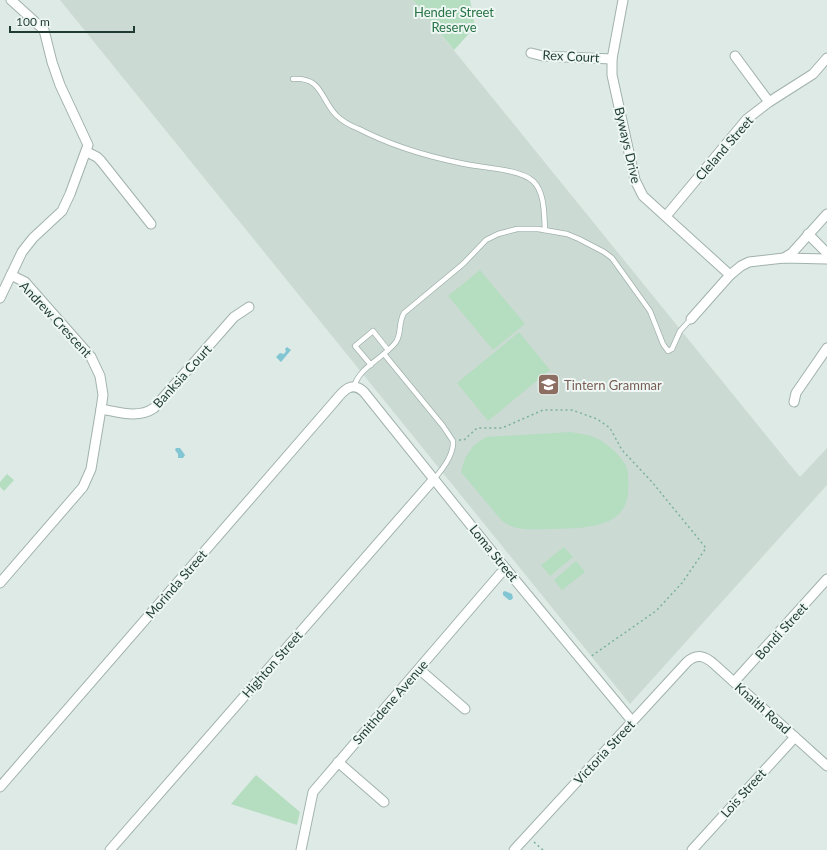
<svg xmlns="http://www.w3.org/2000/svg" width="827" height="850" font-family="Lato,sans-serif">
	<rect width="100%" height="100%" fill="#deeae5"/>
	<polygon fill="#ccdad4" points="60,0 413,0 800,477 827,448 827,485 630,704"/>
	<g fill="#b5ddc0">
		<polygon points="413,0 470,0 475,27 454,50"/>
		<polygon points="480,270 525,324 493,350 448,296"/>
		<polygon points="519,332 550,370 488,421 457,383"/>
		<path d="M 570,432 C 583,434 596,435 607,445 C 614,450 624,460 627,468 C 628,471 628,476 628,480 C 630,497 626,513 609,521 C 591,529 571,528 552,529 C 534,529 517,532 502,521 L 461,472 L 465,458 L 474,445 L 486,437 Z"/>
		<polygon points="7,474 14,480 4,491 0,487 0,482"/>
		<polygon points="564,547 573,557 550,576 541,565"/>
		<polygon points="576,561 585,572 562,590 554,580"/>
		<polygon points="256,775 300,812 297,825 231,804"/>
	</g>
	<g fill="#82c6d3">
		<polygon points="287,347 291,350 281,362 276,357 280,353 284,354 286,351 285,349"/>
		<polygon points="176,448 180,448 185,455 183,458 178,458 178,454 175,450"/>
		<polygon points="505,591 512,594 513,598 511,600 509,600 503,595 503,592"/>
	</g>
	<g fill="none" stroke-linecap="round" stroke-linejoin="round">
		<defs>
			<g id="lane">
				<path d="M 293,79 C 322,77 320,98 336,115 C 342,121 351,126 359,129 C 390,145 426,156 460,163 C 479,168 518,168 533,181 C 545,192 544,215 545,230"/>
				<path d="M 384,354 L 443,426 L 453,441 C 454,454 442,470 434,479"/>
				<polyline points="371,365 355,346 373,331 388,350"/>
				<path d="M 354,387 C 359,367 384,358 396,342 C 402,333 398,323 404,313 L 463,264 L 486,240 L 498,234 L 517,229 L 538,229 L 567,234 L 579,239 L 604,252 L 612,258 L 650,311 L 663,344 L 668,351 L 672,349 L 680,331 L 691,319"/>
			</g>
			<g id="street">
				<polyline points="623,0 612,59 612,75 635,180 643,196 730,275"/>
				<polyline points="531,53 543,56 612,59"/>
				<polyline points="735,56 769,102"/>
				<polyline points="87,152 97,157 101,161 151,224"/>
				<polyline points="666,216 747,119 769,102 813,74 827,58"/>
				<polyline points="808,234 827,253"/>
				<polyline points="784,258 792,253 827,214"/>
				<polyline points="0,298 11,275"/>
				<polyline points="691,319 730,275 741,266 749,262 784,258 827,259"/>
				<polyline points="794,402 796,393 827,348"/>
				<path d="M 101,409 C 119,412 138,419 154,408 L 234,317 L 249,307"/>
				<polyline points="0,583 83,487 91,469 101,409 103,395 100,376 91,357 25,282 11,275 22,252 33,238 62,211 70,194 88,145 60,85 52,62 44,30 11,0"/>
				<polyline points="419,669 465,709"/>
				<polyline points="734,682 827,579"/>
				<polyline points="338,762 384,802"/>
				<path d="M 0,787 L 335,401 C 343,391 352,380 364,392 L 506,569 L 632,721"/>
				<polyline points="110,850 434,479"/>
				<polyline points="301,850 313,792 500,574 506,569"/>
				<path d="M 514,850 L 687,662 C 697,653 705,656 714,664 L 827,766"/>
				<polyline points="692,850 795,737"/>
			</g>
		</defs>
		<use href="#lane" stroke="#a1b2ac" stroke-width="6"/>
		<use href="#street" stroke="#a1b2ac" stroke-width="11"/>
		<g stroke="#7cb0a0" stroke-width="1.5" stroke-dasharray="2 3" stroke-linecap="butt">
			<polyline points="459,440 464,440 477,428 502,428 543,410 572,410 597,419 610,428 622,450 652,482 706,548 682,583 656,611 590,657"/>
			<polyline points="534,842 543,850"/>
		</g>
		<use href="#lane" stroke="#fff" stroke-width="4.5"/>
		<use href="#street" stroke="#fff" stroke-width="9"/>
	</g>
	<defs>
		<symbol id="school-square" viewBox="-11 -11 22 22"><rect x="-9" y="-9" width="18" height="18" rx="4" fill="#8d6e63" stroke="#eef7f3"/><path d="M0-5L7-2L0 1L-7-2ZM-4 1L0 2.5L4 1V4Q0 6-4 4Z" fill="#fff"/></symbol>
	</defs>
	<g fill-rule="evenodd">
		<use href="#school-square" x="536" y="372" width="25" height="25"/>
	</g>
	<g text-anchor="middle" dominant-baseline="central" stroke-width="4" stroke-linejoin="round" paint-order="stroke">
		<g font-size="13" fill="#277345" stroke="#eef7f3">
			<text x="454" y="12">Hender Street<tspan x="454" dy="15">Reserve</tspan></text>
		</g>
		<g font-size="13" fill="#1f3b33" stroke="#eef7f3">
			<text transform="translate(571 56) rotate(3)">Rex Court</text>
			<text transform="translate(628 145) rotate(77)">Byways Drive</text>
			<text transform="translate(724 148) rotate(-49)">Cleland Street</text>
			<text transform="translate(56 319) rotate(47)">Andrew Crescent</text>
			<text transform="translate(182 376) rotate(-48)">Banksia Court</text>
			<text transform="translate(494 553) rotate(51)">Loma Street</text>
			<text transform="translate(176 584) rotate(-49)">Morinda Street</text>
			<text transform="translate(781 631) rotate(-48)">Bondi Street</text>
			<text transform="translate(272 664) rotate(-49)">Highton Street</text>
			<text transform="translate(390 702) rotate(-49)">Smithdene Avenue</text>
			<text transform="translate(763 708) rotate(42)">Knaith Road</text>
			<text transform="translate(604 752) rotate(-47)">Victoria Street</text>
			<text transform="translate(743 793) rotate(-48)">Lois Street</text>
		</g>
		<g font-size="13" fill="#785e54" stroke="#eef7f3" text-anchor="start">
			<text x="564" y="385">Tintern Grammar</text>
		</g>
	</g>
	<path d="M10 26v6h124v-6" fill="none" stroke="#1f3b33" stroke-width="2"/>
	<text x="16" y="26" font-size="12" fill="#1f3b33" stroke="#eef7f3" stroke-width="3" paint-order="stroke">100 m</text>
</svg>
